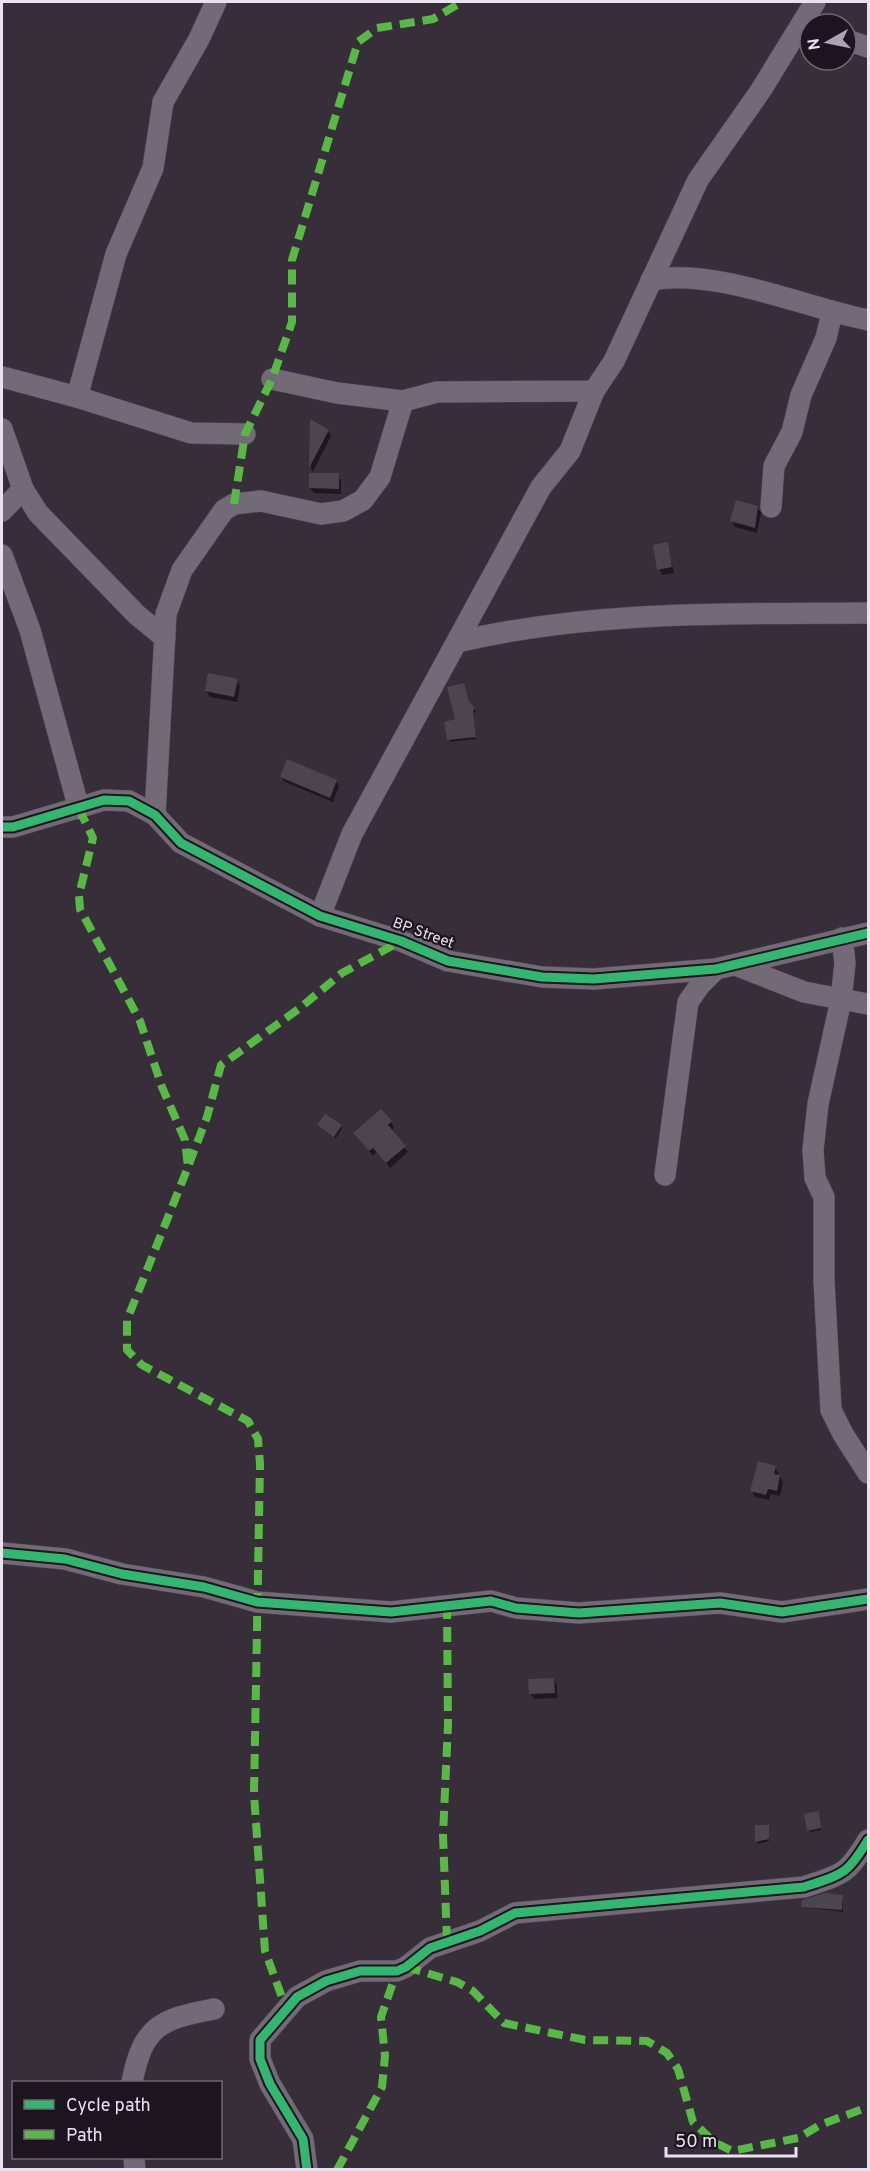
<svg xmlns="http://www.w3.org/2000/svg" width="870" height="2171" font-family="Overpass,sans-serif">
	<rect width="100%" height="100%" fill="#372e3a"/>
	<g fill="#0007">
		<polygon points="311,422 328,431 331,436 313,472 311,468"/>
		<polygon points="338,475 341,481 341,494 314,493 310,488"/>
		<polygon points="757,507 761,513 757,533 735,527 732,521"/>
		<polygon points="667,544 674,573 662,575 659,569"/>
		<polygon points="237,680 240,686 237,702 210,697 206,691"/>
		<polygon points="469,704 476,711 473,714 476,739 450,742 456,720"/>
		<polygon points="281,777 336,781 339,786 333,802 285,782"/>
		<polygon points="391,1122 394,1128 391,1131 408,1152 390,1168 377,1152 373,1156 355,1134"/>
		<polygon points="341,1126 342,1129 336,1138 320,1127"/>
		<polygon points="775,1467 783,1482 780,1496 771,1494 769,1500 755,1497 752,1491"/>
		<polygon points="554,1680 557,1685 557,1698 534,1699 530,1693"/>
		<polygon points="818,1813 821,1830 810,1832 809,1830"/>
		<polygon points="768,1826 769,1841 758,1844 757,1841"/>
		<polygon points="843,1897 843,1912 803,1907"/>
	</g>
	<g fill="#4c454f">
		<polygon points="310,419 329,430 309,468"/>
		<polygon points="309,473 339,473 339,489 309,488"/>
		<polygon points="736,500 758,506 755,528 730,521"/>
		<polygon points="668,542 672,567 657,570 653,545"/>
		<polygon points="208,673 238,679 234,697 205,691"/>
		<polygon points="464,683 469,702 475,708 473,711 476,737 447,740 444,722 455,719 447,687"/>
		<polygon points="287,759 337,780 330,798 280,777"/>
		<polygon points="381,1109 392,1121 388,1125 406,1146 386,1163 373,1148 369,1151 353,1133"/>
		<polygon points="325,1114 342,1125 334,1137 317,1125"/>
		<polygon points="758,1461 776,1466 774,1474 780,1475 777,1491 768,1489 766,1495 750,1491"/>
		<polygon points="554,1678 555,1693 529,1694 528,1679"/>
		<polygon points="819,1811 821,1828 807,1831 804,1814"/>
		<polygon points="755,1825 769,1825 769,1839 755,1842"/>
		<polygon points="825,1893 843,1895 842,1910 801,1907 802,1900"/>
	</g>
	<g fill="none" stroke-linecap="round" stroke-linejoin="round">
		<defs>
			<g id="street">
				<polyline points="846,40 868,47"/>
				<path d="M 651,280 C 717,268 803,307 868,320"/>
				<polyline points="2,377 77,397 191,433 245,434"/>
				<polyline points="272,379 337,393 403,401 437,392 594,391 614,361 698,180 761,90 815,2"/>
				<polyline points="77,397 116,254 153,168 163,102 199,39 216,2"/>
				<polyline points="2,429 23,489 38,513 137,615 165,638"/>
				<polyline points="771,507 774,466 792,432 801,395 826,338 832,313"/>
				<polyline points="2,511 23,489"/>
				<polyline points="2,555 30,630 79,809"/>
				<path d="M 457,642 C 592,610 731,614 868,613"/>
				<polyline points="155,815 166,614 182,570 224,510 234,504 261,501 321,514 343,511 363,500 380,477 403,401"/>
				<polyline points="2,827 13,827 104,800 129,801 155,815 181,843 320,916 401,941 448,961 542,977 594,979 716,969 868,933"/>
				<polyline points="320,916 352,834 541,487 570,451 594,391"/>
				<polyline points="842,938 845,963 841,1000 818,1104 813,1150 815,1178 824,1197 824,1281 831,1410 843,1434 868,1473"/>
				<polyline points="738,966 804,992 868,1004"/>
				<polyline points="665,1175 688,1002 700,985 716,969"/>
				<polyline points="2,1553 65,1559 122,1574 204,1587 257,1602 391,1612 491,1601 516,1608 579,1613 720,1603 782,1612 868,1599"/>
				<path d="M 132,2082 C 143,2026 160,2019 214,2009"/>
				<polyline points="134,2158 135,2170"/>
				<path d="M 307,2170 L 303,2139 L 270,2084 L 260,2059 L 260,2040 L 297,1997 L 326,1981 L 360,1971 L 397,1971 L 406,1967 L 430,1948 L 480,1931 L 515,1913 L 804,1887 C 843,1874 847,1875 868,1840"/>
			</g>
		</defs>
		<use href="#street" stroke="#534c56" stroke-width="22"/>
		<use href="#street" stroke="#726a76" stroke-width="21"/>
		<g stroke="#58b947" stroke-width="8" stroke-dasharray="15 8" stroke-linecap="butt">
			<polyline points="234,504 245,434 272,379 292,322 292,260 358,42 377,28 433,19 462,2"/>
			<polyline points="79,809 93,838 79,895 80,909 140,1021 162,1087 185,1140 188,1167 127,1320 127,1350 142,1365 248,1421 258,1439 260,1464 254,1794 265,1951 286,2008"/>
			<polyline points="189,1164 207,1117 221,1065 300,1008 342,973 401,941"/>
			<polyline points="447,1604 448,1725 443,1835 447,1941"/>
			<polyline points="406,1967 457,1982 473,1991 504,2023 585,2040 647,2041 667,2053 678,2069 693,2122 714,2142 732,2151 798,2138 820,2125 868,2107"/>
			<polyline points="337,2170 382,2087 385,2056 381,2017 397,1971"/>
		</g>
		<defs>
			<g id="cycleway">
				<polyline points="2,827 13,827 104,800 129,801 155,815 181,843 320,916 401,941 448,961 542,977 594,979 716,969 868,933"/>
				<polyline points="2,1553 65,1559 122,1574 204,1587 257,1602 391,1612 491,1601 516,1608 579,1613 720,1603 782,1612 868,1599"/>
				<path d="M 307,2170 L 303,2139 L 270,2084 L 260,2059 L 260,2040 L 297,1997 L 326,1981 L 360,1971 L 397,1971 L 406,1967 L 430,1948 L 480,1931 L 515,1913 L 804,1887 C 843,1874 847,1875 868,1840"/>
			</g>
		</defs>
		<use href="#cycleway" stroke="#1c151f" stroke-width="13"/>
		<use href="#cycleway" stroke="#33b770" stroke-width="9"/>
	</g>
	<g text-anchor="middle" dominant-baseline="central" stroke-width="4.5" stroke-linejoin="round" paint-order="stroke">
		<g font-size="15" fill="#ebe2ef" stroke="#1c151f">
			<text transform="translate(423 934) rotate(20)">BP Street</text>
		</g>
	</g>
	<rect width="870" height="2171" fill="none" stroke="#ebe2ef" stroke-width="6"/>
	<rect x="12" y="2081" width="210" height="78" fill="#1c151f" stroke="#6f6772" stroke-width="1.5"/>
	<rect x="24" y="2100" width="30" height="9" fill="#33b770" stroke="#6f6772" stroke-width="1.5"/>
	<text x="66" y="2111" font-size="18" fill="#ebe2ef">Cycle path</text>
	<rect x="24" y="2130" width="30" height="9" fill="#58b947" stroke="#6f6772" stroke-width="1.5"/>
	<text x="66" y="2141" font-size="18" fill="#ebe2ef">Path</text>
	<g transform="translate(828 42) rotate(261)"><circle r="28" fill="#1c151f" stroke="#6f6772" stroke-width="1.5"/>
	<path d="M0-4.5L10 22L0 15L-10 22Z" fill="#aca3b0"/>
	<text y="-9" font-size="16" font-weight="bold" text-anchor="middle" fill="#ebe2ef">N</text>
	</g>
	<path d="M666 2147v9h130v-9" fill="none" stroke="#ebe2ef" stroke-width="3"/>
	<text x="675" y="2147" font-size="18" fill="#ebe2ef" stroke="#1c151f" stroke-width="4.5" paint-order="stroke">50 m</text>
</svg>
